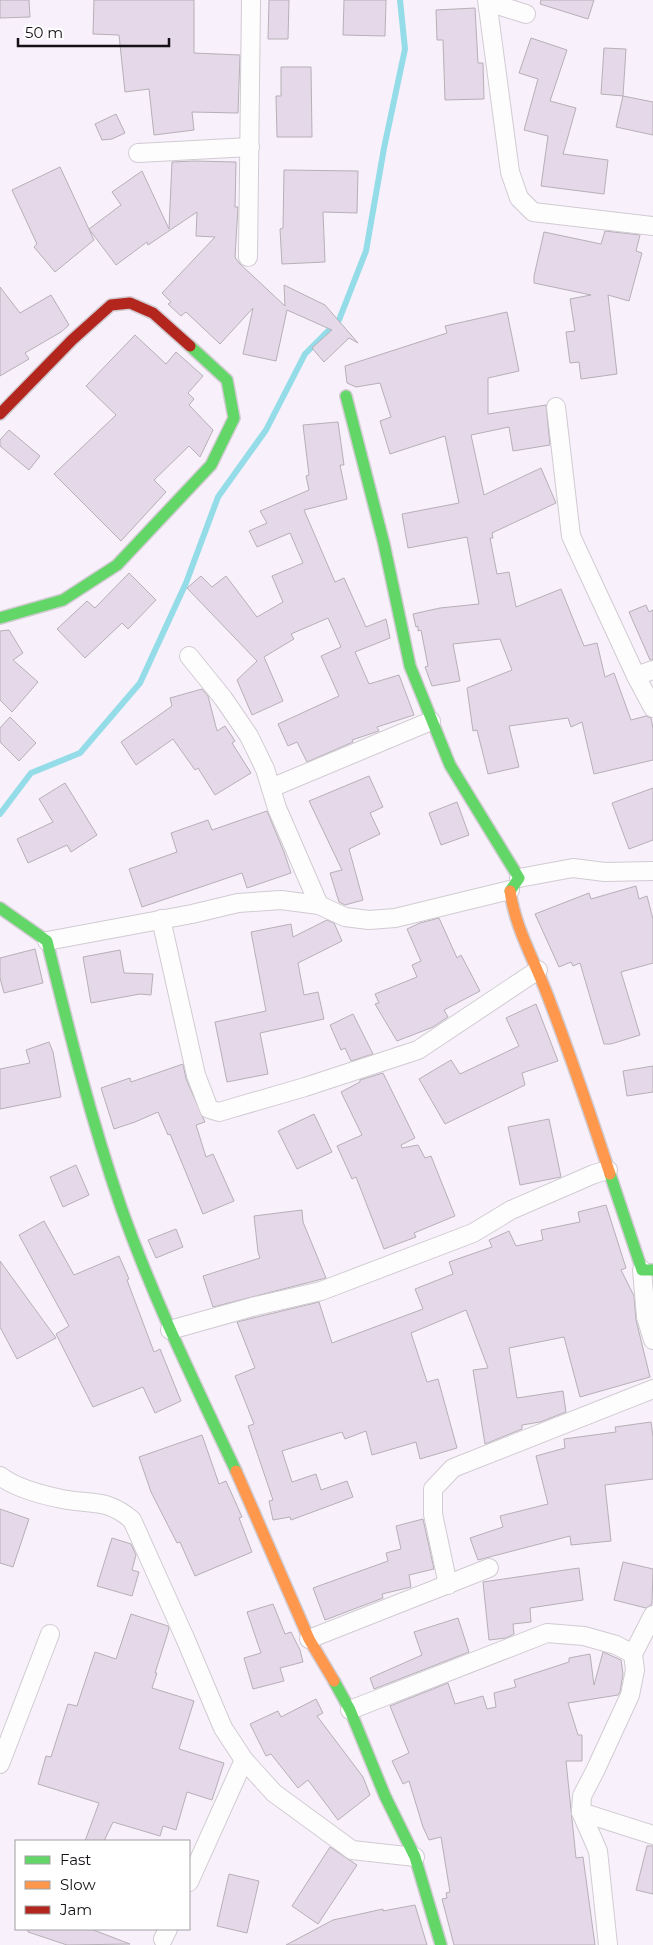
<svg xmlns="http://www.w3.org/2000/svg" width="653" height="1945" font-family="Montserrat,sans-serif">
	<rect width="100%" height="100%" fill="#f8f0fa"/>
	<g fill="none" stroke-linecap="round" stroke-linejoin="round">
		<polyline stroke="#94dce7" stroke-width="6" points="0,814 31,773 80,753 140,683 186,583 218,497 266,430 305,354 339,320 366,251 384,148 405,49 400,0"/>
	</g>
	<g fill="#e5d8e9" stroke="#b6b0b7">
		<polygon points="0,0 29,0 30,17 0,18"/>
		<polygon points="94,0 194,0 194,53 240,55 238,113 192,112 194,130 154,135 149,89 125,92 119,35 93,34"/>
		<polygon points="269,0 289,0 288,39 268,39"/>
		<polygon points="344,0 386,0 385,36 343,35"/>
		<polygon points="541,0 594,0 588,19 540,4"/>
		<polygon points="475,8 478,63 483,63 484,99 445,100 443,40 437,40 436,10"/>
		<polygon points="531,38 567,50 550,101 576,108 563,154 608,160 604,194 541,186 548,136 524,130 538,79 519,73"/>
		<polygon points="604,48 626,49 623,96 601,94"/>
		<polygon points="281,67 311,67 312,137 277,137 276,96 281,96"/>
		<polygon points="623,96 653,102 653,135 616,127"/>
		<polygon points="116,114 125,133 112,139 102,140 95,124"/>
		<polygon points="194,161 236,162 235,207 238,207 235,257 239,263 285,306 284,285 325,305 358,343 349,338 324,362 312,348 332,330 287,310 276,361 243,354 253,308 220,344 186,312 181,316 168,304 171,302 162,293 215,237 196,236 197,212 148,245 147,242 116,265 89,229 121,205 112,192 142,171 169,229 172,162"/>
		<polygon points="60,167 94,240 55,272 34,247 37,244 12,190"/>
		<polygon points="284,170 358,171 357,213 323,212 325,262 282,264 280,229 283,228"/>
		<polygon points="605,231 640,235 636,251 642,253 629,301 608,295 617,374 581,379 579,362 570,363 566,332 575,331 570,299 591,295 534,283 534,276 544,232 601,244"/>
		<polygon points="0,287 20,313 51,295 69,325 61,332 25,353 29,359 0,376"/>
		<polygon points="507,312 519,371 488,378 488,414 546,405 550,445 513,451 509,427 471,435 484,495 541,468 556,503 492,533 493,538 490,538 497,574 509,572 516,607 561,589 584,646 597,643 605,677 614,673 631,720 646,716 651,718 653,728 653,760 594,774 582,722 571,727 568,718 509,726 519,767 488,774 477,730 473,731 467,688 512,670 500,639 453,644 460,681 432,686 425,667 428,666 421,630 418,631 418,626 416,627 413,614 440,608 479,604 467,537 408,548 402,514 459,503 445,436 390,454 380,421 391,417 380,383 356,387 347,383 345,366 447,333 445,326"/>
		<polygon points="135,335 166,364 176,352 203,376 188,393 194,399 189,405 213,430 200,457 189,446 154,480 166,492 121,541 54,474 116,415 86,386"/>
		<polygon points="338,422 344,465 340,465 347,499 304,510 335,582 344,578 366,627 386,619 390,638 355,652 369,684 399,675 414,715 377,727 379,731 352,740 353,742 307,762 297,742 288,746 278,724 339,696 321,656 341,647 328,618 291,634 294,639 264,657 283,701 252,715 237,680 257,661 187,588 201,576 212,587 226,576 257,617 283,602 272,576 303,563 290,533 257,547 249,531 267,523 260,511 309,490 306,476 309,475 303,425"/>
		<polygon points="9,430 40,456 29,470 0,446 0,440"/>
		<polygon points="129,573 156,600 128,629 122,623 85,658 57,629 87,601 95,608"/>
		<polygon points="646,605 649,612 653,610 653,660 650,660 629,612"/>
		<polygon points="9,630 23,653 13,660 38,682 12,712 0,700 0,631"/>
		<polygon points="202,689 208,696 217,731 225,726 235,741 232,743 251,773 215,795 198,768 195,770 173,739 136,765 121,742 172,706 170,698"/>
		<polygon points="10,717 36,743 19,761 0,742 0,728"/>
		<polygon points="369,776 383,807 370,813 380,834 349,849 363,900 345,905 339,902 330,873 342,870 309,801"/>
		<polygon points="65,783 97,835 71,852 67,845 28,863 17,839 53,822 39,799"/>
		<polygon points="653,788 653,840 629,849 612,803"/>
		<polygon points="457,802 469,835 441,845 429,813"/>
		<polygon points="267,811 284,852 291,873 247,888 242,873 142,907 129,869 177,852 171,833 208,820 212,830"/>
		<polygon points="636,886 639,899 647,896 653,919 653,963 621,972 640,1035 611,1044 604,1044 580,963 573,966 571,962 559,967 535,914 589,893 591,899"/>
		<polygon points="439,918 457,958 461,955 480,991 444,1010 448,1017 433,1027 397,1041 375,1004 379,1003 375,994 417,977 412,965 421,961 407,929 420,923"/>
		<polygon points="327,920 334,923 342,941 298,963 304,995 318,992 324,1019 260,1033 268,1074 227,1082 215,1022 266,1011 251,932 291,924 293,937"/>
		<polygon points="35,949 43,983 4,993 0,978 0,958"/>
		<polygon points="120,950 124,973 153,974 151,995 140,994 91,1003 83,957"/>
		<polygon points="536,1004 558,1061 522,1073 525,1085 445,1124 419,1079 451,1060 460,1074 519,1046 506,1018"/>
		<polygon points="353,1014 373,1054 351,1061 345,1048 341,1050 330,1025"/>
		<polygon points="49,1042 53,1052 61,1097 0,1109 0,1069 30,1063 26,1050"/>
		<polygon points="183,1064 186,1079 205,1122 196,1125 206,1157 213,1154 234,1201 203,1214 170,1134 168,1135 158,1112 135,1122 114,1129 101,1088 130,1078 131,1082"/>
		<polygon points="653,1066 653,1092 627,1096 623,1071"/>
		<polygon points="383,1073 415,1138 401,1145 402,1148 418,1145 425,1158 431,1156 455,1216 414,1233 416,1237 384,1249 356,1177 352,1179 337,1146 362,1135 341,1092 360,1082 360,1080"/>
		<polygon points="314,1114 332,1152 297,1169 278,1131"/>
		<polygon points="549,1119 561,1177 520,1185 508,1127"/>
		<polygon points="76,1165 89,1195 63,1207 50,1177"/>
		<polygon points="606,1205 626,1268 621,1270 634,1296 636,1320 650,1377 580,1397 564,1337 509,1348 517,1398 563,1391 566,1412 540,1422 522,1425 522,1429 485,1444 473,1370 488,1368 466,1310 411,1333 427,1382 438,1379 457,1448 420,1459 416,1442 372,1455 366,1431 345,1439 342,1432 282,1451 292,1482 316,1474 321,1490 347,1481 353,1497 291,1520 290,1517 273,1520 269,1501 273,1500 248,1426 254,1424 235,1376 255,1368 237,1322 319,1302 332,1343 423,1309 415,1289 453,1274 449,1262 492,1247 489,1240 509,1231 516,1246 543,1240 541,1230 580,1222 578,1212"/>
		<polygon points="302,1210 303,1222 326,1278 213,1307 203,1276 260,1258 258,1252 254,1216"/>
		<polygon points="44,1221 74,1275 119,1256 129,1279 127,1280 154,1352 160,1349 181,1401 155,1413 143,1387 93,1407 56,1334 69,1326 19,1235"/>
		<polygon points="176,1229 183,1247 156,1258 148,1240"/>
		<polygon points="0,1261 56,1338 17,1359 0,1327"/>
		<polygon points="651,1422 653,1437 653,1479 605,1485 611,1541 571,1545 570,1536 478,1560 470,1538 503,1527 500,1516 548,1504 536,1456 565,1448 564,1439 616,1432 615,1427"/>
		<polygon points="202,1435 219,1484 226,1481 242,1517 239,1518 252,1552 195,1576 180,1542 177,1543 151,1492 139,1457"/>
		<polygon points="0,1509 29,1519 13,1567 0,1563"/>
		<polygon points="423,1519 434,1569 409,1575 411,1587 382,1594 383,1598 325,1620 313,1588 388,1561 386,1553 401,1549 396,1526"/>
		<polygon points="112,1538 131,1544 136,1555 132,1570 139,1572 132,1596 97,1586"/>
		<polygon points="623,1562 653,1569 652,1604 646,1608 614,1600"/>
		<polygon points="579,1568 583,1600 530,1608 531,1622 513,1624 514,1634 506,1638 489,1640 483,1582"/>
		<polygon points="273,1604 285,1634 291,1632 300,1650 303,1662 280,1668 284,1681 253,1689 244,1658 261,1653 247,1612"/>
		<polygon points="131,1614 168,1626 169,1629 155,1673 157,1673 152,1688 194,1701 179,1749 224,1763 212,1800 187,1792 176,1830 163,1826 160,1836 113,1822 104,1841 85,1841 99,1803 38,1784 46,1756 51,1757 68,1704 77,1706 95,1652 116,1659"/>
		<polygon points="458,1618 469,1652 374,1689 370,1678 422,1655 414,1632"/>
		<polygon points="603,1652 621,1660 623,1674 620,1692 618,1695 568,1703 578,1735 582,1735 582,1761 566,1761 576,1858 583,1857 595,1945 454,1945 442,1899 447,1898 446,1893 450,1892 441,1837 429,1840 423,1827 409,1781 403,1784 392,1761 409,1753 390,1706 448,1683 455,1704 483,1696 487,1709 496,1707 494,1693 516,1687 514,1680 569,1662 569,1658 590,1654 594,1685"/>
		<polygon points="316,1699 323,1713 317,1716 363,1777 370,1795 338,1820 308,1780 298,1788 271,1754 266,1756 250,1724 278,1711 281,1717"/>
		<polygon points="647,1846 653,1846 653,1894 636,1890"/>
		<polygon points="330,1847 357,1865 318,1924 292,1906"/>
		<polygon points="229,1874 259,1881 247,1933 217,1926"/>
		<polygon points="415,1905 427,1945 286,1945 333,1920 383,1909 383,1911"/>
		<polygon points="28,1929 91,1929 130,1944 67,1945 28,1932"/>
	</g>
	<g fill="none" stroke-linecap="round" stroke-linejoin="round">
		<defs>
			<g id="street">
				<polyline points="487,0 510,172 519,198 533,212 653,226"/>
				<polyline points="488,2 526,14"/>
				<polyline points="138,153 250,147"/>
				<polyline points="248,257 251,0"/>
				<polyline points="556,407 571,536 636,676 653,708"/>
				<polyline points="189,656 223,698 249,736 265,769 277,808 319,905"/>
				<polyline points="636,676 653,670"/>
				<polyline points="271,788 431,721"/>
				<polyline points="519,878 573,868 605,872 653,871"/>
				<polyline points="161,919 196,1075 209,1109 219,1112 305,1087 418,1050 538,970"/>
				<polyline points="47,941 192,914 238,903 281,900 319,905 345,917 369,920 395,918 510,890"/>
				<polyline points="642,1270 646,1317 653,1340"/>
				<polyline points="170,1330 256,1306 321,1291 473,1233 511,1210 594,1174 608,1170"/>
				<path d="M 0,1476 C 17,1489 42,1495 62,1499 C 92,1505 107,1498 132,1520 L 185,1638 L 223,1728 L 244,1760 L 274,1793 L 352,1850 L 415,1857"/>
				<polyline points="448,1585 433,1514 433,1489 453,1468 653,1389"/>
				<polyline points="309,1639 489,1568"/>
				<polyline points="633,1654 653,1615"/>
				<polyline points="350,1710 547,1633 584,1636 616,1645 633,1654 635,1670 630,1695 595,1771 582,1796 581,1812 598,1851 608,1945"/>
				<polyline points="0,1764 50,1634"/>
				<polyline points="581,1812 653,1835"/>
				<polyline points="189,1882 244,1760"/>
				<polyline points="163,1939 168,1929"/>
			</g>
			<g id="fast">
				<polyline points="346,396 384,544 410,666 450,765 519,878 510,891"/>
				<polyline points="0,618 63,600 117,565 211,465 234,418 227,380 190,346"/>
				<path d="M 0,908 L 47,941 C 69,1031 91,1120 121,1207 C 153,1298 195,1384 236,1471"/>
				<polyline points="610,1174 642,1270 653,1270"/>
				<polyline points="334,1681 350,1710 385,1796 415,1857 441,1945"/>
			</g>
			<g id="slow">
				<path d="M 510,891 C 515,927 534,960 547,994 C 570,1054 590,1113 610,1174"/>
				<polyline points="236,1471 309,1639 334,1681"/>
			</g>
			<polyline id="jam" points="0,414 72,340 111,305 130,303 153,313 190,346"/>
		</defs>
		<use href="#street" stroke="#d1cbd2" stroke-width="20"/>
		<use href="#fast" stroke="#d1cbd2" stroke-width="14"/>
		<use href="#slow" stroke="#d1cbd2" stroke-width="14"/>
		<use href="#jam" stroke="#d1cbd2" stroke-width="14"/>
		<use href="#street" stroke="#fefdfe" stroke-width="18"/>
		<use href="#fast" stroke="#63d668" stroke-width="11"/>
		<use href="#slow" stroke="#ff974d" stroke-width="11"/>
		<use href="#jam" stroke="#b3261e" stroke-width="11"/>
	</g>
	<rect x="15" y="1840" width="175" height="90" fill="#ffffff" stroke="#a1a0a2"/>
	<rect x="25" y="1856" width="25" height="8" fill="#63d668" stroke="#a1a0a2"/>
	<text x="60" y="1865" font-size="15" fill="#151116">Fast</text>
	<rect x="25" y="1881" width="25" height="8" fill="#ff974d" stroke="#a1a0a2"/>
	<text x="60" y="1890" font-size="15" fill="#151116">Slow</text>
	<rect x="25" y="1906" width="25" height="8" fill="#b3261e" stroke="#a1a0a2"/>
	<text x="60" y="1915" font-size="15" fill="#151116">Jam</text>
	<path d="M18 38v8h151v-8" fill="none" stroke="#151116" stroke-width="2.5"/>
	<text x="25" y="38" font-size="15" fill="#151116" stroke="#ffffff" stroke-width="4" paint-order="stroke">50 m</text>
</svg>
